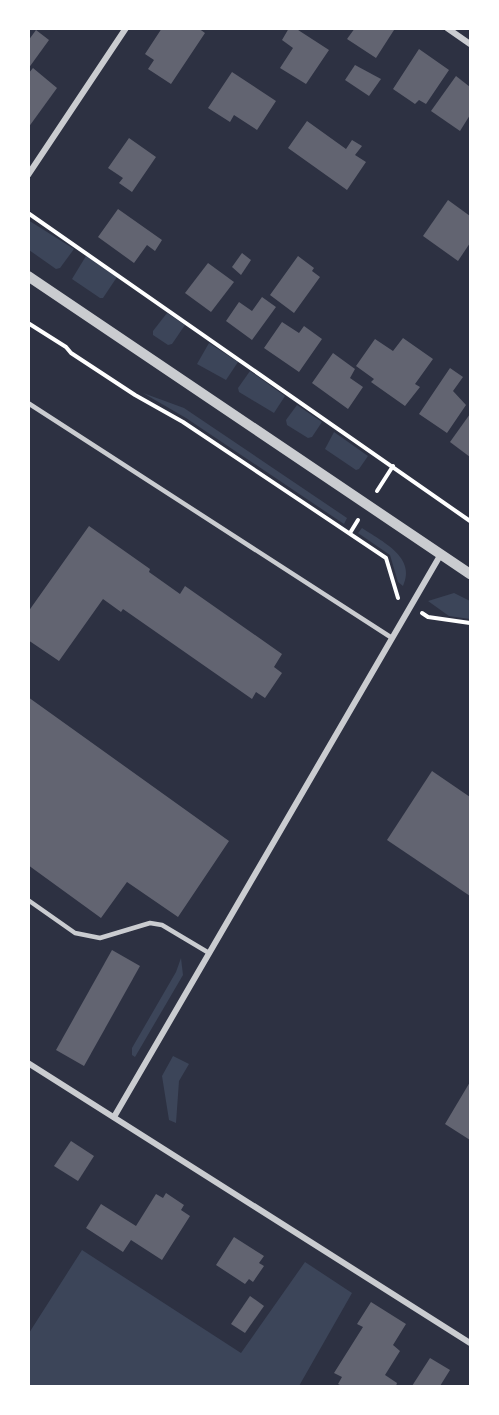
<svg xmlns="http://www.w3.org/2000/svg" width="499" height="1415" font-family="'PT Sans Narrow',sans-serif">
	<rect width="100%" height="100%" fill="#2d3142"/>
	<g fill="#3c4559">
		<polygon points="28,220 74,249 60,268 56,269 29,250"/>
		<polygon points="86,256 117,277 103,298 100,298 72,279"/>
		<polygon points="167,313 185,325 172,344 168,345 153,335 153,331"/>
		<polygon points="209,343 238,362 226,380 197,364"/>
		<polygon points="250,371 285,396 274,413 239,392 238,388"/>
		<polygon points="143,393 184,408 347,518 344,524 186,418"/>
		<polygon points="297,405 322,422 312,437 308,438 287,425 286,420"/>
		<polygon points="334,432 368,456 359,469 356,470 325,449"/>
		<path d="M 362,528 C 381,541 417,557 403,586 L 398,582 L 390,555 L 358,533 Z"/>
		<polygon points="454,593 470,601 470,619 449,616 428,601"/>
		<polygon points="181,958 183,975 135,1057 132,1055 132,1048 176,972"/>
		<polygon points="173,1056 189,1064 179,1081 176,1123 169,1120 162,1076"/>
		<polygon points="82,1250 241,1353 305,1262 352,1293 299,1386 29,1386 29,1333"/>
	</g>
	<g fill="#626471">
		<polygon points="162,28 198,28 205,33 171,84 148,69 154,60 145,54"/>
		<polygon points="289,28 295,28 329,50 306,84 280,68 293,48 282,40"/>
		<polygon points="355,28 392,28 394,30 376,58 347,39"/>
		<polygon points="36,30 49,40 28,69 28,41"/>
		<polygon points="419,49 449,70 426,104 419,100 415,104 393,89"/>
		<polygon points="355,65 381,79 369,96 345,80"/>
		<polygon points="33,68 57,88 28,128 28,74"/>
		<polygon points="232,72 276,101 257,130 234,115 230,122 208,108"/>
		<polygon points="456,76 470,87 470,115 460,131 431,111"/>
		<polygon points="307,121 346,149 352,140 362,146 355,155 366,162 347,190 288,148"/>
		<polygon points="129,138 156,157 132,192 119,183 123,178 108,168"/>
		<polygon points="448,200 470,216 470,243 458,261 423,236"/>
		<polygon points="118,209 162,240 155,251 147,245 134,263 98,237"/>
		<polygon points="242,253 251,260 241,275 232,267"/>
		<polygon points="298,256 314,268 312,271 320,277 294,313 270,295"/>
		<polygon points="208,263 234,282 211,312 185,293"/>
		<polygon points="262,297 276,307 252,340 226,321 239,302 252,311"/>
		<polygon points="282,322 299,333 304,326 322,339 299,372 264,348"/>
		<polygon points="403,338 433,359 415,384 420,387 405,406 371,382 374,379 356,366 375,339 393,351"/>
		<polygon points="333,353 355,369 350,378 363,387 348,409 312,383"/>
		<polygon points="450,368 463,377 453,391 466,405 447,433 419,414"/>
		<polygon points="470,414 470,457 450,442"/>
		<polygon points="89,526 150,569 149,572 180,594 185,586 282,654 274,667 282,673 265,698 256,692 252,699 123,609 121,612 103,599 59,661 28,640 28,612"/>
		<polygon points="28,697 229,841 178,917 127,882 101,918 28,865"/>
		<polygon points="432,771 470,797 470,896 387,840"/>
		<polygon points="112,950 140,966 84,1066 56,1050"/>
		<polygon points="470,1082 470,1140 445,1124"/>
		<polygon points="71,1141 94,1156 78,1181 54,1166"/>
		<polygon points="166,1193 184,1205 181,1210 190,1216 162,1260 131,1240 123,1252 86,1228 101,1204 136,1226 156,1194 163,1198"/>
		<polygon points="234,1237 264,1256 259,1263 264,1266 253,1282 249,1279 245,1284 216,1265"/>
		<polygon points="250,1296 264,1306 245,1333 231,1324"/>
		<polygon points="371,1302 406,1324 393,1345 400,1351 385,1375 397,1383 396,1386 342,1386 338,1384 342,1377 334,1373 363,1327 357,1324"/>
		<polygon points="430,1358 450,1370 440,1386 412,1386"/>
	</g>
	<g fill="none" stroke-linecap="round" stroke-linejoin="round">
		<g stroke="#fff" stroke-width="4">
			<polyline points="28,213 470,521"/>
			<polyline points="28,323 66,347 71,353 135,395 183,422 386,558 398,598"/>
			<polyline points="377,491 393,466"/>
			<polyline points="350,533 358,520"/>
			<polyline points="422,613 428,617 470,623"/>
		</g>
		<g stroke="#caccd0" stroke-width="4.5">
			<polyline points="28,403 392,638"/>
			<polyline points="28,900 75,933 100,938 150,923 162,925 209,953"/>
		</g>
		<g stroke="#caccd0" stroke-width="6">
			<polyline points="447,28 470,44"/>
			<polyline points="28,175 126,28"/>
			<polyline points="28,1063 470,1343"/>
			<polyline points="114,1117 441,554"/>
		</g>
		<polyline stroke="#caccd0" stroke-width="10" points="28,276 470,574"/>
	</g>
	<rect width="499" height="1415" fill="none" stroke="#ffffff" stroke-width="60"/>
</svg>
